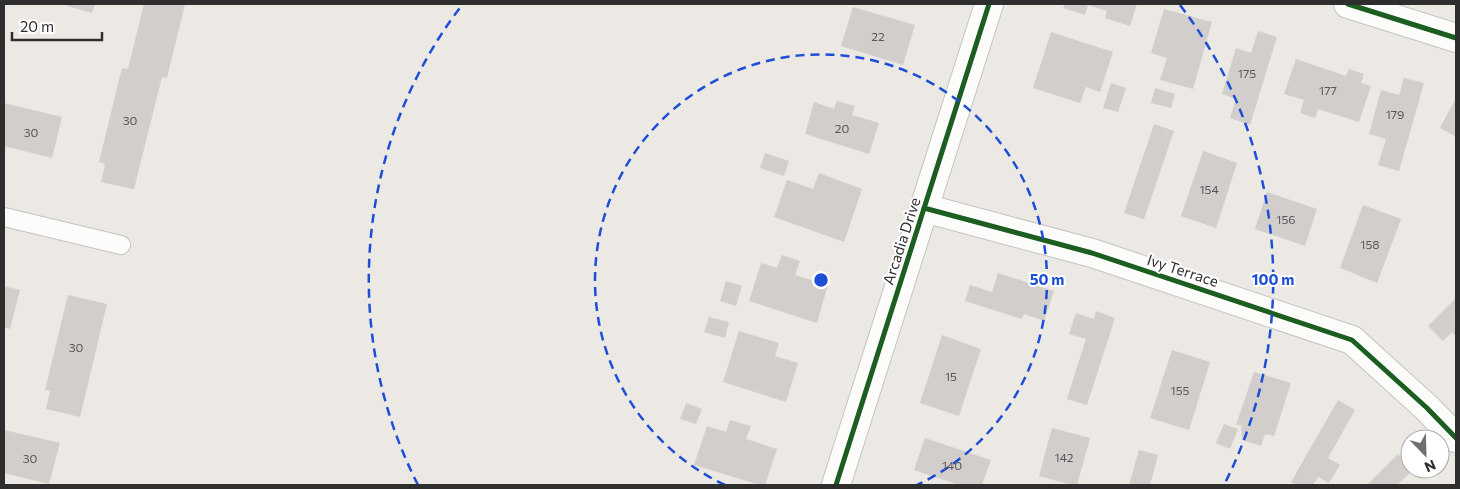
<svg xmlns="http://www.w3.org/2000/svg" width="1460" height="489" font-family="Commissioner,sans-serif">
	<rect width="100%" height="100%" fill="#ece8e4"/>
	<g fill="#d1cecb">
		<polygon points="61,4 95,4 92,13"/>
		<polygon points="144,4 185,4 167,78 162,77 134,189 101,182 105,164 99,162 122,68 128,69"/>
		<polygon points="1065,4 1137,4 1130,26 1105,18 1107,11 1088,5 1085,15 1063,8"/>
		<polygon points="853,7 915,25 903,65 841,46"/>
		<polygon points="1164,9 1212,22 1193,89 1160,80 1167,58 1151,53"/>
		<polygon points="1258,31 1277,37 1250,125 1230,118 1236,99 1222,94 1236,48 1251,53"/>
		<polygon points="1051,32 1113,52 1100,92 1086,87 1080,103 1033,88"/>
		<polygon points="1296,59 1346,76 1349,69 1364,74 1361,83 1371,86 1359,122 1318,109 1315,118 1300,113 1304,100 1284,94"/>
		<polygon points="1404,78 1424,83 1399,171 1378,165 1386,139 1369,134 1381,90 1399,95"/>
		<polygon points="1111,83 1126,88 1118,112 1103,108"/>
		<polygon points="1155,88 1175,94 1171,108 1151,103"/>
		<polygon points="1456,98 1456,137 1440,128"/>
		<polygon points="837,101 855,106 852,115 879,123 869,154 805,134 814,102 834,109"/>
		<polygon points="4,103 62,117 52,158 4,146"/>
		<polygon points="1154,124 1174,131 1144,219 1124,213"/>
		<polygon points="1203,151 1237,163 1216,228 1181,216"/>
		<polygon points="765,153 789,161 784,176 760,168"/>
		<polygon points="819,173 862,189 844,242 774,217 787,180 813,189"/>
		<polygon points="1267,192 1317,209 1305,246 1255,229"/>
		<polygon points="1363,205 1401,219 1377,283 1340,268"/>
		<polygon points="782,255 800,261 795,275 828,285 817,323 749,301 761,263 777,268"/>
		<polygon points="998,273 1054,291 1044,321 1024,314 1022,319 965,301 970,285 992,292"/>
		<polygon points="726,281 742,286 736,306 720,301"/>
		<polygon points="4,286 20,290 10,329 4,327"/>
		<polygon points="68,295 107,304 80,417 46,409 50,391 45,390"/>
		<polygon points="1456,298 1456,337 1452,332 1443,341 1428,326"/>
		<polygon points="1096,311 1115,318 1087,405 1067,399 1086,339 1069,334 1076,313 1094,319"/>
		<polygon points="709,317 729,322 725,338 704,332"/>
		<polygon points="739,331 779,343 775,356 798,363 786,402 723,382"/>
		<polygon points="942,335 981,349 959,416 920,403"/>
		<polygon points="1172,350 1210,362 1189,430 1150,418"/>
		<polygon points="1254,372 1291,383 1274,436 1265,434 1261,446 1242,440 1241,425 1236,425"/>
		<polygon points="1338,400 1355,410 1328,458 1340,465 1329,483 1318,477 1313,485 1297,485 1291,482"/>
		<polygon points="686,403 702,409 696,424 680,419"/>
		<polygon points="730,420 751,426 746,439 777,449 765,485 760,485 694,465 707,426 726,432"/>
		<polygon points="1224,424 1238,429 1230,449 1216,443"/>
		<polygon points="1052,428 1090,438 1077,485 1072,485 1039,476"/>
		<polygon points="4,430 60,443 49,484 4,473"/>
		<polygon points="925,438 991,460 982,485 959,485 914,470"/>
		<polygon points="1139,450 1158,455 1150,485 1129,485"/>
		<polygon points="1398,454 1410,467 1410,469 1414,469 1397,485 1367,485"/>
	</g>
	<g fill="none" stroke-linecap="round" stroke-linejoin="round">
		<defs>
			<polyline id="lane" points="4,217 121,245"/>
			<g id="street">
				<polyline points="1348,4 1456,38"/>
				<polyline points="924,208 1092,253 1352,340 1427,408 1456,438"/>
				<polyline points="836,485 989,4"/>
			</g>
		</defs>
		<use href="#lane" stroke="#c5c4c5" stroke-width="20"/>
		<use href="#street" stroke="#c5c4c5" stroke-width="30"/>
		<use href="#lane" stroke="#fcfcfb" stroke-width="18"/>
		<use href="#street" stroke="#fcfcfb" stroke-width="28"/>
		<defs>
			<g id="cycleway">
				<polyline points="1348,4 1456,38"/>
				<polyline points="924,208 1092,253 1352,340 1427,408 1456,438"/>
				<polyline points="836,485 989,4"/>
			</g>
		</defs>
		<use href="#cycleway" stroke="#fff" stroke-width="8"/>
		<use href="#cycleway" stroke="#1b5e20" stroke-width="5"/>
	</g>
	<g fill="none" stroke="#1d4ed8" stroke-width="2.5" stroke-dasharray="9 6">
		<path d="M725 485A226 226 0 1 1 917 485"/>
		<path d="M418 485A452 452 0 0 1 462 5M1180 5A452 452 0 0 1 1224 485"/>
	</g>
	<g text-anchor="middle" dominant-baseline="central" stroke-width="4" stroke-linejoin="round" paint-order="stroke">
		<g font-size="12" fill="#585857">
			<text x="878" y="36">22</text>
			<text x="1247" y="73">175</text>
			<text x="1328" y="90">177</text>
			<text x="1395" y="114">179</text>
			<text x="130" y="120">30</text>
			<text x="842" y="128">20</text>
			<text x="31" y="132">30</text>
			<text x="1209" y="189">154</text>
			<text x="1286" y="219">156</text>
			<text x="1370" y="244">158</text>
			<text x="76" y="347">30</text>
			<text x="951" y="376">15</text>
			<text x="1180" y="390">155</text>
			<text x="1064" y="457">142</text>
			<text x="30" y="458">30</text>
			<text x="952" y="465">140</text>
		</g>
		<g font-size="15" fill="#2e2e2e" stroke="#fff">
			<text transform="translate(901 241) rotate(-72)">Arcadia Drive</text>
			<text transform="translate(1183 270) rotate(18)">Ivy Terrace</text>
		</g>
	</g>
	<circle cx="821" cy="280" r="8" fill="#1d4ed8" stroke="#fff" stroke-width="2.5"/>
	<g font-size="15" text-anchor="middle" font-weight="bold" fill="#1d4ed8" stroke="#fff" stroke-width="4" stroke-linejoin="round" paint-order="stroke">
		<text x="1047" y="285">50 m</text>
		<text x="1273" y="285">100 m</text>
	</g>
	<rect width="1460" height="489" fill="none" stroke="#2e2e2e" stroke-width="10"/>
	<g transform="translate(1425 454) rotate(157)"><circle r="24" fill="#ffffff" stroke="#ababab"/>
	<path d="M0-4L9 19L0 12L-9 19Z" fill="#706f6e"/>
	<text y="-8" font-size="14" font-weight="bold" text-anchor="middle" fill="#2e2e2e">N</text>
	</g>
	<path d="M12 32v8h90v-8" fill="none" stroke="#2e2e2e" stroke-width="2.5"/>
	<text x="20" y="32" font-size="15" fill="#2e2e2e" stroke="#ffffff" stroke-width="4" paint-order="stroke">20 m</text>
</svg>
